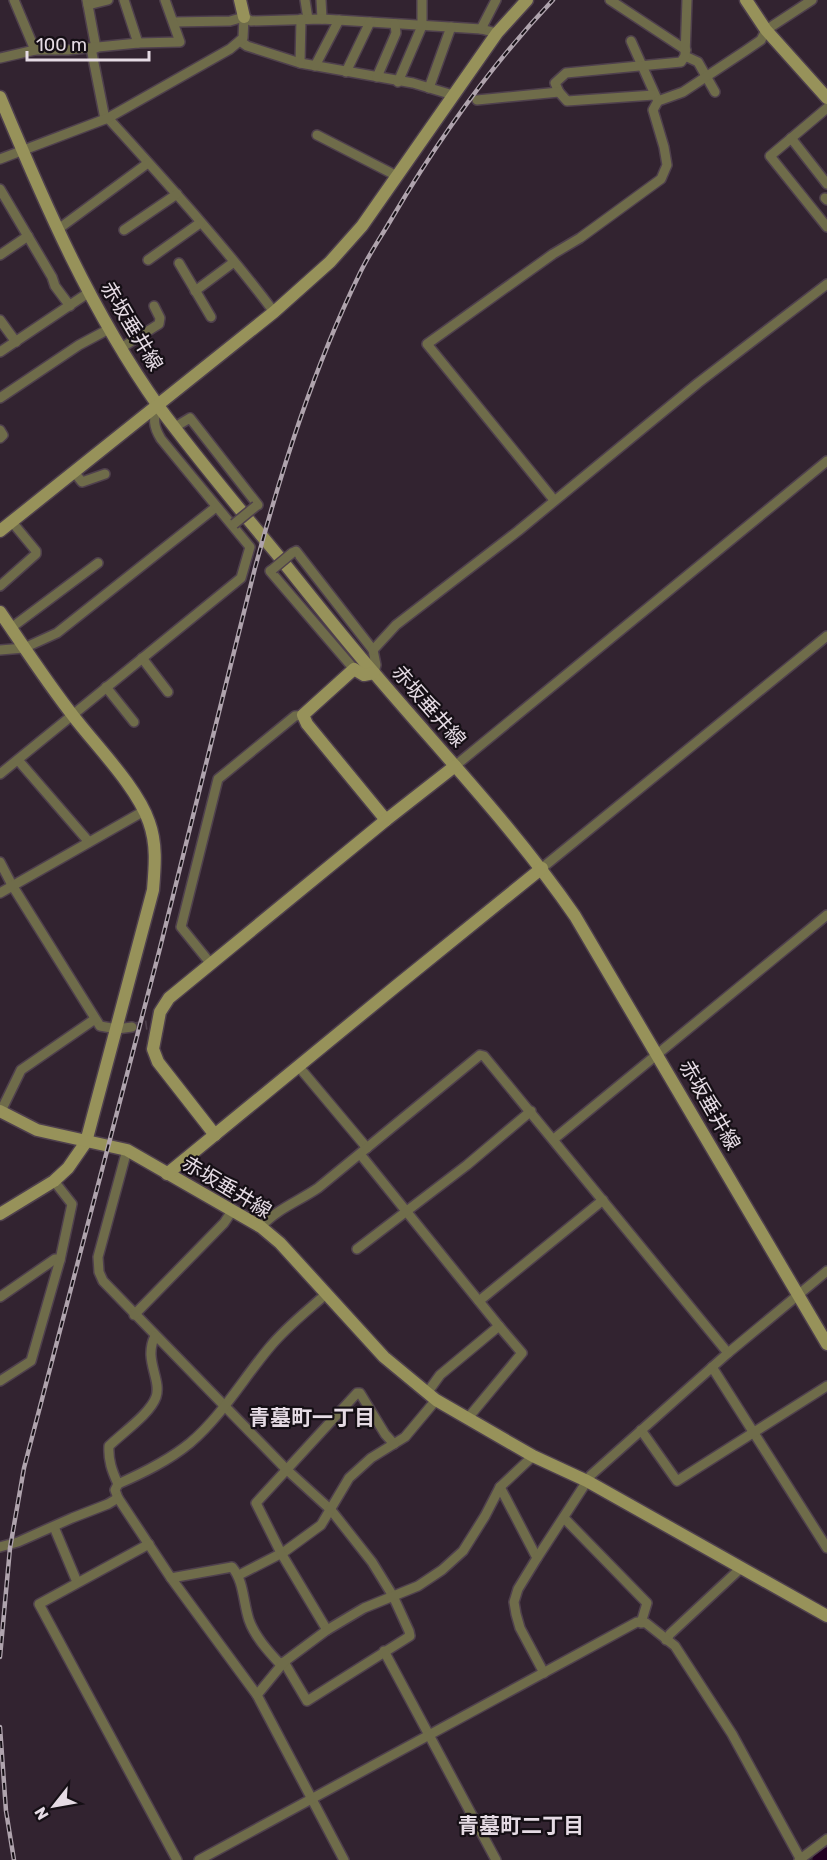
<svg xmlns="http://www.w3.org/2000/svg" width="827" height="1860" font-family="Rubik,'Noto Sans JP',sans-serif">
	<rect width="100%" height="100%" fill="#322330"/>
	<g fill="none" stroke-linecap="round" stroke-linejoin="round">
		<polyline stroke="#210021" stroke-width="15" points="820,1860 827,1855"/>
		<polyline stroke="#4d3f4b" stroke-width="9" stroke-dasharray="9 4.5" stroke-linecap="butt" points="132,1027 147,1025"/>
		<defs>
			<g id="street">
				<polyline points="14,0 35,50"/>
				<polyline points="87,0 96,48"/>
				<polyline points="124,0 138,43"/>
				<polyline points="305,0 308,19"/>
				<polyline points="321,0 322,19"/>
				<polyline points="610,0 686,50"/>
				<polyline points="88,5 108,0"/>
				<polyline points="174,22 230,21 244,17 251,21 322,19 481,29 497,33"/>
				<polyline points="481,29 496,0"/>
				<polyline points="240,41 247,46 300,63 413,83 453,95"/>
				<polyline points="631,41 657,99"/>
				<polyline points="91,48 105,119"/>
				<polyline points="685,56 698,62 715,92"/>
				<polyline points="0,58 35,50 68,50 138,43 180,42 165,0"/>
				<polyline points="300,63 301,19"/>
				<polyline points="315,66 339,20"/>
				<polyline points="346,72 370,22"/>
				<polyline points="377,77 396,33 395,24"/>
				<polyline points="398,82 422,26 422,0"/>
				<polyline points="429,88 451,27"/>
				<polyline points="654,95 567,101 559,92 555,83 566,73 681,62 685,56 687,0"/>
				<polyline points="477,100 559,92"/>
				<polyline points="827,108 770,156 827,227"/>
				<path d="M 108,118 C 165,181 223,244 274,312"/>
				<polyline points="317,135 397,176"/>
				<polyline points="791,138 827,184"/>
				<polyline points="0,159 108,118 230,49 243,38 244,17"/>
				<polyline points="0,189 52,277 55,286 70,306"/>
				<polyline points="825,198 827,200"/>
				<polyline points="57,230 148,163"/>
				<polyline points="124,230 177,194"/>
				<polyline points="0,255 28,236"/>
				<polyline points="148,260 200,223"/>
				<polyline points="179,263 211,317"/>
				<polyline points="195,291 234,262"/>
				<polyline points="0,320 16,342"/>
				<polyline points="121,348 159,324 160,318 154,306"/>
				<polyline points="0,352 88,293"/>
				<polyline points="0,398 79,345 109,329"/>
				<polyline points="175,427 190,418 258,505 256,506"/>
				<polyline points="0,430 3,435 0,438"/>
				<polyline points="74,472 82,482 105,474"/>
				<polyline points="554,500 427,344 553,254 580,238 661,179 667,165 664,147 653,110 658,101 683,92 745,51 761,40 766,30 812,0"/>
				<polyline points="292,553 296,551 373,650 376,665 374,673"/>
				<polyline points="273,569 270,571 354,669"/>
				<polyline points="0,586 36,554 36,551 12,522"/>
				<polyline points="11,628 98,563"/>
				<polyline points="0,650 24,648 57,633 216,507"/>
				<polyline points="373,650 396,625 518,531 698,383 827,284"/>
				<polyline points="142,658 168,692"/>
				<polyline points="106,687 134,722"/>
				<polyline points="18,760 89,842"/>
				<polyline points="455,766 827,461"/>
				<path d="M 0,774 L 241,578 L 250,547 L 161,439 C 153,426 153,419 158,405"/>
				<polyline points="0,862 12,885 100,1026 117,1029 132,1027"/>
				<polyline points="542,868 827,636"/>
				<polyline points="0,893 144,811"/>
				<polyline points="211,964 181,927 218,779 295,716 303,715"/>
				<polyline points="299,1067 367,1148"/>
				<polyline points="1,1111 21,1070 95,1019"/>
				<polyline points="554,1139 827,915"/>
				<polyline points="127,1150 98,1257 99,1272 103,1281 286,1469 331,1510 372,1562 393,1596 409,1631 410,1636 307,1701 284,1662"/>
				<polyline points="360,1154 499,1326 440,1375 427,1393"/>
				<path d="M 261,1227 C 275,1210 299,1201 318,1188 L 480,1055 L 484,1056 L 728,1353"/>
				<polyline points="357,1249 467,1165 531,1111"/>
				<polyline points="0,1297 55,1259 60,1260"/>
				<polyline points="479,1301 603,1200"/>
				<polyline points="134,1315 224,1223 232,1211"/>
				<path d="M 155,1336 C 143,1360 162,1379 156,1397 C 150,1414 122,1433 109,1446 C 108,1460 112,1471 118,1484 L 115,1490 L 118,1498 L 171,1578 L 257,1695 L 344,1860"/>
				<polyline points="712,1367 827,1548"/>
				<polyline points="0,1381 31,1361 60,1260 72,1204 54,1181"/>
				<polyline points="468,1418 522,1353 499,1326"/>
				<polyline points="641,1430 677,1481 827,1386"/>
				<path d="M 118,1484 C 143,1473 168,1461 190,1443 C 221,1417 243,1379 269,1348 C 286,1327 306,1312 326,1294"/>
				<polyline points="500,1487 537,1558"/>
				<polyline points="564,1518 647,1603 641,1623"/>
				<polyline points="54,1527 77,1582"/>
				<polyline points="149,1544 39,1604 177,1860"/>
				<polyline points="0,1547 18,1542 72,1518 108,1504 118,1498"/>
				<polyline points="239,1575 284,1552 321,1525 349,1478 371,1458 405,1437 436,1400"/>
				<path d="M 171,1578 L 232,1567 C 244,1581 243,1602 249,1620 C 255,1637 269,1652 281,1665"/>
				<polyline points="327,1630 281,1553 256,1503 357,1393 360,1393 385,1434 394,1444"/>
				<polyline points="666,1640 670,1634 741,1568"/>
				<polyline points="384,1651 496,1860"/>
				<polyline points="544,1673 520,1628 516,1614 514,1602 518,1589 537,1558 591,1475 728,1353 827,1271"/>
				<polyline points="257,1695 284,1662 327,1630 364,1608 418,1586 442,1570 463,1551 485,1516 500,1487 533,1456"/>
				<polyline points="199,1860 637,1622 646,1623 675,1646 732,1734 801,1860"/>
				<polyline points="799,1860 827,1839"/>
			</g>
			<g id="secondary">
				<polyline points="240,0 244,17"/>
				<polyline points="746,0 766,30 827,98"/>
				<path d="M 0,97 C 45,205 91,311 159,407 C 196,457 236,505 276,553 C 309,594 341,635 375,674 C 443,754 515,829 575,916 L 827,1344"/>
				<polyline points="0,531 274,312 330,262 362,226 497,33 527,0"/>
				<path d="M 0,612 C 24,647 48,684 74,717 C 97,747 137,787 149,822 C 157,844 155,866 153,890 L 86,1142 L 68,1168 L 54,1181 L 0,1214"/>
				<polyline points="374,673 364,675 354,669 303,715 307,724 386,820"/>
				<polyline points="0,1111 37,1130 127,1150 261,1227 280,1243 384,1357 436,1400 533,1456 587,1481 827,1616"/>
				<polyline points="215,1135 158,1062 153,1049 160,1012 169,998 386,820 455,766"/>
				<polyline points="167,1174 395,987 542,868"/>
			</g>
		</defs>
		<use href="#street" stroke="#4f404d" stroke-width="12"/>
		<use href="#secondary" stroke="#4f404d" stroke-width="15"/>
		<use href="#street" stroke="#6f6c4a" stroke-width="9"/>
		<use href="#secondary" stroke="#97925a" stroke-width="12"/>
		<defs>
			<g id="rail">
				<path d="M 0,1657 L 10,1548 L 24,1468 L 159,952 L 255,568 C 282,468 314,367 360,273 C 369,254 381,237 392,218 C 438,140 490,66 553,0"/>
				<polyline points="0,1727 6,1811 14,1860"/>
			</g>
		</defs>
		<use href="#rail" stroke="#afa3ad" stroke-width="4.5"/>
		<use href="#rail" stroke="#150f15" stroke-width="2" stroke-dasharray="7" stroke-linecap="butt"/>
		<defs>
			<g id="street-bridge">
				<polyline points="234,524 256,506"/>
				<polyline points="273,569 292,553"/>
			</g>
		</defs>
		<use href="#street-bridge" stroke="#4f404d" stroke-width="12" stroke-linecap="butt"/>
		<use href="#street-bridge" stroke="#6f6c4a" stroke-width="9"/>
	</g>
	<g text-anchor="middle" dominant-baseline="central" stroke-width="4.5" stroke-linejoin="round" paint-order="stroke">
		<g font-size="20" fill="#e5dbe4" stroke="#150f15">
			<text transform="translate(132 326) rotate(59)">赤坂垂井線</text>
			<text transform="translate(429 706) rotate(49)">赤坂垂井線</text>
			<text transform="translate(710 1105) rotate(60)">赤坂垂井線</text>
			<text transform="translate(227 1187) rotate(31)">赤坂垂井線</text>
		</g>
		<g font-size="21" font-weight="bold" fill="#e5dbe4" stroke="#150f15">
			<text x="312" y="1417">青墓町一丁目</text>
			<text x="521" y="1825">青墓町二丁目</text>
		</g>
	</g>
	<g transform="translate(54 1806) rotate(239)" stroke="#150f15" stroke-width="4.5" paint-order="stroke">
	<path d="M0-4.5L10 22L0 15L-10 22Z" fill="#e5dbe4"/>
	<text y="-9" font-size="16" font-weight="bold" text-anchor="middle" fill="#e5dbe4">N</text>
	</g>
	<path d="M27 51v9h122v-9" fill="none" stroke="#e5dbe4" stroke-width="3"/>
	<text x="36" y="51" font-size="18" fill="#e5dbe4" stroke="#150f15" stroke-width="4.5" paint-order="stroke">100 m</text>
</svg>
